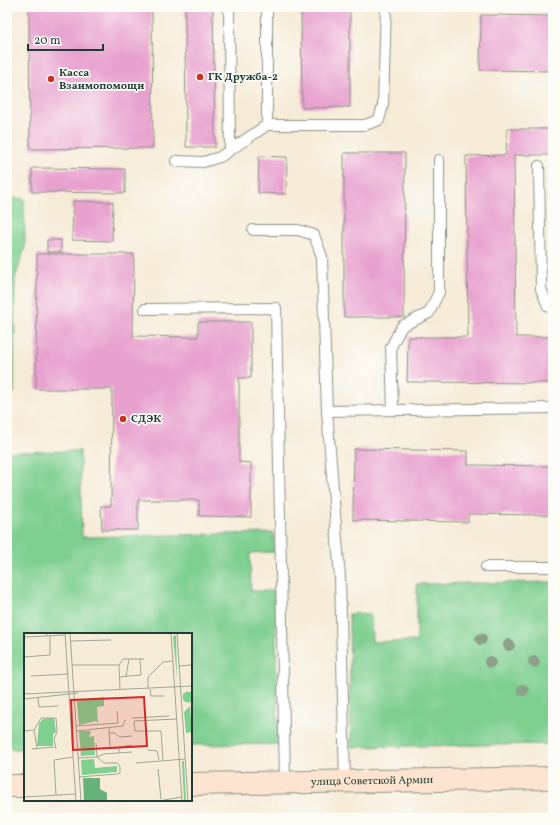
<svg xmlns="http://www.w3.org/2000/svg" width="560" height="825" font-family="Vollkorn,serif">
	<rect width="100%" height="100%" fill="#fdfcf7"/>
	<filter id="ink" filterUnits="userSpaceOnUse"><feTurbulence type="fractalNoise" baseFrequency=".025" numOctaves="2"/><feDisplacementMap in="SourceGraphic" scale="8" xChannelSelector="R" yChannelSelector="G"/><feConvolveMatrix kernelMatrix="1 2 1 2 8 2 1 2 1" color-interpolation-filters="sRGB"/></filter>
	<filter id="wash" filterUnits="userSpaceOnUse"><feTurbulence type="fractalNoise" baseFrequency=".012" numOctaves="4" result="noise"/><feDisplacementMap in="SourceGraphic" scale="16" xChannelSelector="R" yChannelSelector="G"/><feGaussianBlur stdDeviation="0.9" result="paint"/><feColorMatrix in="noise" values="0 0 0 0 0 0 0 0 0 0 0 0 0 0 0 0 0 1.4 0 .05"/><feComposite in="paint" operator="in"/></filter>
	<g filter="url(#wash)">
		<rect width="100%" height="100%" fill="#f6ebd7"/>
		<g fill="#7ecf90" stroke="#4e8662">
			<polygon points="7,198 24,199 25,248 15,278 14,393 7,393"/>
			<polygon points="80,451 82,537 274,533 274,552 250,553 251,591 275,591 278,744 191,745 191,634 25,634 25,749 8,749 7,452"/>
			<polygon points="553,582 553,744 351,747 349,614 371,614 372,642 417,641 417,584"/>
		</g>
		<g id="blocks">
			<g fill="#e8a0cf">
				<polygon points="29,7 152,7 153,148 30,149"/>
				<polygon points="185,7 213,7 215,147 186,147"/>
				<polygon points="301,7 350,7 350,107 302,108"/>
				<polygon points="481,15 553,16 553,71 480,70"/>
				<polygon points="507,129 553,129 553,155 514,155 516,337 553,337 553,383 407,382 408,337 468,337 466,156 506,155"/>
				<polygon points="344,153 405,153 404,317 344,317"/>
				<polygon points="259,156 287,157 286,194 258,193"/>
				<polygon points="32,168 125,169 125,193 32,192"/>
				<polygon points="73,201 113,202 112,241 72,240"/>
				<rect x="47" y="240" width="14" height="12"/>
				<polygon points="37,254 134,254 133,336 198,337 198,322 251,322 251,378 239,378 239,462 251,463 251,517 199,516 199,500 138,500 138,530 102,530 101,506 111,506 112,389 36,389"/>
				<polygon points="354,449 468,451 468,465 553,466 553,515 468,514 468,522 353,520"/>
			</g>
		</g>
	</g>
	<g filter="url(#ink)">
		<use href="#blocks" fill-opacity="0" stroke="#8a9486" stroke-width="1"/>
		<g fill="none" stroke-linecap="round" stroke-linejoin="round">
			<defs>
				<g id="lane">
					<polyline points="229,7 230,150"/>
					<polyline points="267,7 267,125 365,125 379,120 383,105 386,7"/>
					<polyline points="176,161 203,162 220,157 267,125"/>
					<polyline points="539,166 541,289 548,306 553,308"/>
					<polyline points="253,230 298,230 314,235 322,257 327,411 340,578 345,781"/>
					<polyline points="145,309 276,308 285,782"/>
					<polyline points="393,410 391,347 402,326 429,313 439,292 439,160"/>
					<polyline points="327,411 553,408"/>
					<polyline points="486,567 553,567"/>
				</g>
				<g id="secondary">
					<path id="s1" d="M 191,784 L 553,778"/>
					<polyline points="7,786 25,786"/>
				</g>
			</defs>
			<use href="#lane" stroke="#8a9486" stroke-width="12"/>
			<use href="#secondary" stroke="#8a9486" stroke-width="24"/>
			<use href="#lane" stroke="#fff" stroke-width="10"/>
			<use href="#secondary" stroke="#fde4d1" stroke-width="22"/>
		</g>
		<g fill="#8da08a">
			<circle cx="481" cy="639" r="6"/>
			<circle cx="509" cy="645" r="6"/>
			<circle cx="490" cy="662" r="6"/>
			<circle cx="534" cy="662" r="6"/>
			<circle cx="523" cy="690" r="6"/>
		</g>
	</g>
	<g fill="#c8321e" stroke="#fdfcf7" stroke-width="1.5">
		<circle cx="200" cy="77" r="4"/>
		<circle cx="51" cy="79" r="4"/>
		<circle cx="123" cy="419" r="4"/>
	</g>
	<g text-anchor="middle" dominant-baseline="central" stroke-width="3.5" stroke-linejoin="round" paint-order="stroke">
		<g font-size="11" font-weight="bold" fill="#1f3d34" stroke="#fdfcf7" text-anchor="start">
			<text x="59" y="73">Касса<tspan x="59" dy="13">Взаимопомощи</tspan></text>
			<text x="208" y="77">ГК Дружба-2</text>
			<text x="131" y="419">СДЭК</text>
		</g>
		<g font-size="11" fill="#1f3d34" stroke="#fdfcf7">
			<text stroke="none"><textPath href="#s1" startOffset="181">улица Советской Армии</textPath></text>
		</g>
	</g>
	<g transform="translate(24 633)">
		<rect width="168" height="168" fill="#f6ebd7"/>
		<path d="M 151,2 L 152,3 L 153,45 L 149,3 ZM158.5 64a5.5 5.5 0 1 1 11 0a5.5 5.5 0 1 1-11 0ZM 80,64 L 80,73 L 73,74 L 74,90 L 72,88 L 55,92 L 53,68 ZM 166,73 L 168,99 L 162,100 L 160,79 ZM 30,85 L 32,99 L 29,101 L 29,113 L 13,113 L 15,90 L 19,86 ZM 55,98 L 67,98 L 65,104 L 70,103 L 71,122 L 57,123 ZM 70,126 L 71,135 L 93,133 L 93,139 L 58,142 L 57,127 ZM 158,128 L 160,128 L 162,168 L 160,168 Z" fill="#7ecf90"/>
		<path d="M 59,145 L 76,145 L 76,156 L 83,160 L 83,168 L 60,168 Z" fill="#66b27a"/>
		<path fill="none" stroke="#a0a596" stroke-width="1" d="M 23,0 L 23,3 L 41,2M 41,0 L 52,168M 46,0 L 57,168M 147,0 L 158,168M 153,0 L 164,168M 0,4 L 23,3M 47,8 L 87,7M 0,24 L 26,22 L 26,2M 48,32 L 95,32 L 96,57M 95,32 L 99,26 L 120,26M 155,33 L 167,32M 7,43 L 44,41M 102,43 L 105,26M 95,44 L 117,42 L 116,26M 124,55 L 124,44 L 139,29 L 149,28M 126,56 L 127,63 L 140,63M 0,61 L 168,53M 14,65 L 15,74 L 34,73M 0,66 L 54,60M 108,85 L 145,83M 52,93 L 94,90 L 93,78M 85,95 L 86,115M 10,97 L 13,115M 0,98 L 10,97 L 17,85 L 32,85 L 33,99 L 30,106 L 32,116M 52,98 L 99,93 L 101,87M 85,100 L 91,100 L 96,104 L 108,103M 72,110 L 73,124 L 80,121 L 108,119M 8,116 L 30,114M 124,117 L 133,118 L 135,127M 95,120 L 95,114 L 108,112M 54,125 L 73,124 L 80,130 L 93,130 L 96,133 L 96,140 L 93,141 L 55,144M 139,127 L 137,98 L 111,98 L 110,88 L 153,86M 112,130 L 161,126M 134,136 L 137,166M 32,162 L 30,127 L 49,124M 0,164 L 51,161M 134,168 L 158,164"/>
		<path fill="#d62828" fill-opacity="0.15" stroke="#d62828" stroke-width="2" d="M 120,64 L 123,113 L 49,117 L 47,67 Z"/>
		<rect width="168" height="168" fill="none" stroke="#1f3d34" stroke-width="2"/>
	</g>
	<rect width="560" height="825" fill="none" stroke="#fdfcf7" stroke-width="24"/>
	<path d="M28 44v6h75v-6" fill="none" stroke="#1f3d34" stroke-width="2"/>
	<text x="34" y="44" font-size="12" fill="#1f3d34" stroke="#fdfcf7" stroke-width="3" paint-order="stroke">20 m</text>
</svg>
